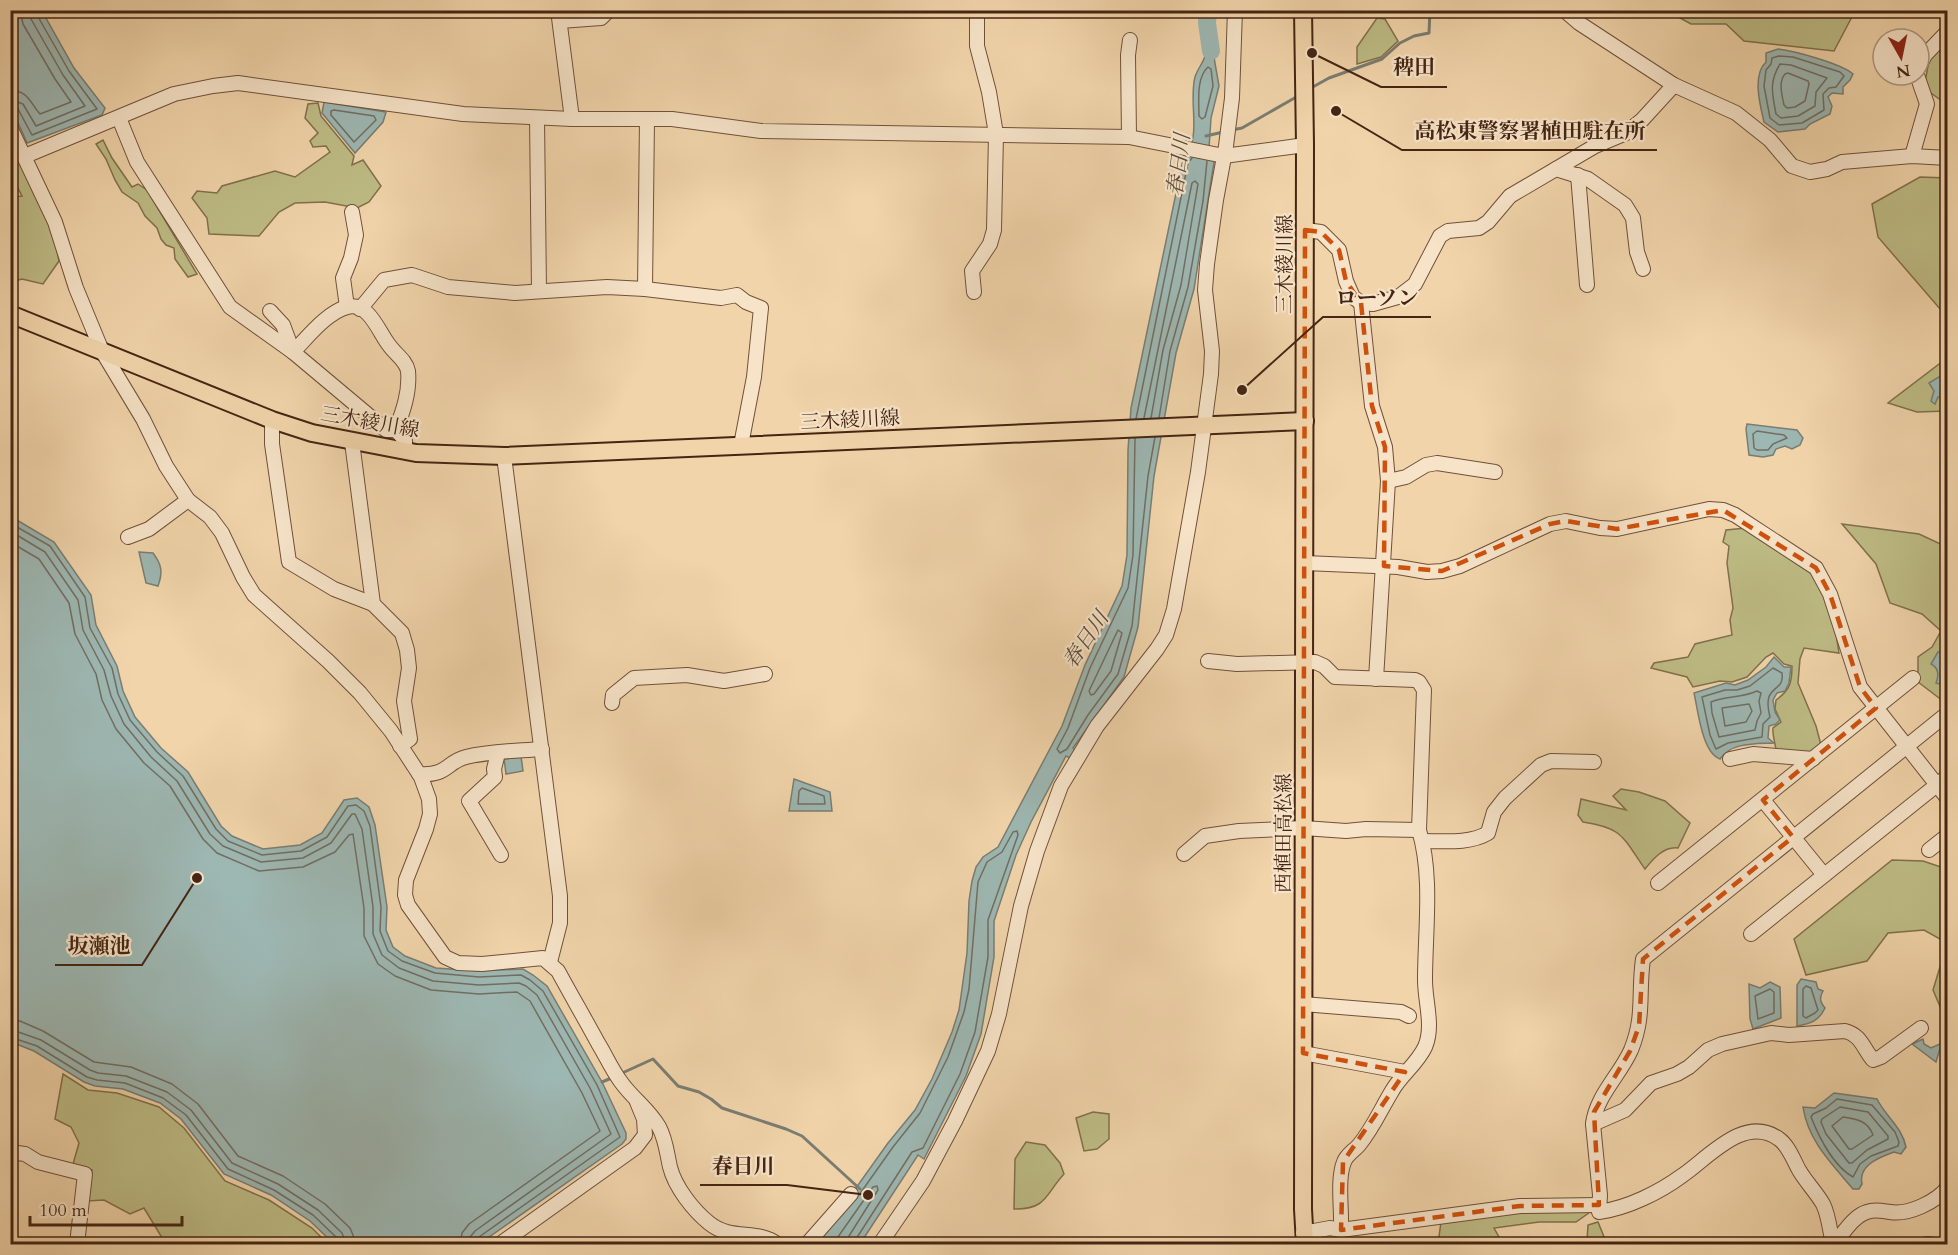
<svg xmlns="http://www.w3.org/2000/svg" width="1958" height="1255" font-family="Cardo,'Noto Serif JP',serif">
	<rect width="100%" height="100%" fill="#f1d4aa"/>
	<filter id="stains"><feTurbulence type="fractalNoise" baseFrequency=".00333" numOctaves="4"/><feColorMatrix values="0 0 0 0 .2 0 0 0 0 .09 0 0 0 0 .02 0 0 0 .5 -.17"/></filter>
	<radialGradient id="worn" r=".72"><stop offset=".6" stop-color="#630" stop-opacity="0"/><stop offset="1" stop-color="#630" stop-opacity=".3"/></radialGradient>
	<g fill="#bebc85" stroke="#82704c" stroke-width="1.5">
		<polygon points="1667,11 1855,11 1834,51 1744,41 1726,24 1691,24"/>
		<polygon points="1377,18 1385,19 1398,41 1381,57 1357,64 1357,47"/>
		<polygon points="1947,40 1947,100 1942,101 1924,88 1929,60"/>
		<polygon points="318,103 321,116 354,156 352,165 363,160 381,186 369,202 357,208 325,202 295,203 279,212 259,236 209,234 207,218 192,198 197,191 217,193 222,186 275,171 295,177 330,152 326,146 313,147 310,141 318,133 305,118 308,104"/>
		<path d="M 10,138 L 53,229 L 59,261 L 43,284 L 22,279 L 11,282 L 11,197 L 22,196 C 11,177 10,160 10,138 Z"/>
		<polygon points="103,140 112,158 132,187 138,184 147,190 197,274 188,277 175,259 174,248 166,245 161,239 157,228 145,216 138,203 122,192 115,180 106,159 96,144"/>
		<polygon points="1920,177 1947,178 1947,317 1878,237 1872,204"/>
		<polygon points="1947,358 1947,411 1917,412 1888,403"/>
		<polygon points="1842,524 1919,534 1947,547 1947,704 1918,682 1918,657 1932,647 1941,631 1922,614 1890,603 1876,564"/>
		<path d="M 1746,528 L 1798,560 L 1818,579 L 1836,634 L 1839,653 L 1804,648 L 1800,659 L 1798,683 L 1816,726 L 1821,745 L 1807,755 L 1776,752 C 1776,743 1772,737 1773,728 L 1781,722 L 1775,709 L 1776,700 C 1790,690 1792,683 1792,666 L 1784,664 L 1773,653 L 1766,657 L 1747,677 L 1732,682 L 1720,681 L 1693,687 L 1687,677 L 1651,668 L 1654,663 L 1688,657 L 1695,644 L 1732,635 L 1730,620 L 1733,608 L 1727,563 L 1729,546 L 1723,542 L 1726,530 Z"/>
		<path d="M 1621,789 L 1639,792 L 1665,801 L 1690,823 L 1678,848 C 1664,846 1653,859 1645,869 C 1623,838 1624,828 1583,822 L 1578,815 L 1581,799 L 1626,810 L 1613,796 Z"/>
		<polygon points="1892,860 1923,861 1947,869 1947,943 1924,930 1888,933 1867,961 1806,975 1794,939"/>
		<polygon points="1947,944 1948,1023 1947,1023 1933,990"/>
		<polygon points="63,1074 88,1090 117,1093 159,1107 184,1128 225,1181 269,1200 312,1228 328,1244 175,1244 164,1241 144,1208 130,1214 104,1200 87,1201 92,1170 73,1164 79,1143 71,1127 55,1119"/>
		<polygon points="1093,1112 1109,1114 1109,1139 1097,1149 1084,1151 1076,1118"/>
		<path d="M 1026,1142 L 1045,1145 L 1060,1163 L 1064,1174 C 1046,1193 1047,1210 1014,1209 L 1015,1159 Z"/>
		<polygon points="1593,1210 1576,1222 1539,1222 1494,1228 1503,1244 1438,1244 1441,1222 1511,1212"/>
		<polygon points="1598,1222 1607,1244 1585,1244 1587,1241 1588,1225"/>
	</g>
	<g fill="#9db7b2" stroke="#7a7d72" stroke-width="1.5">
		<polygon points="10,11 42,11 74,68 105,108 102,115 27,143 11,107"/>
		<path d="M 1208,23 L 1219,86 L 1211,118 L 1209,148 L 1214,162 L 1194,289 L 1176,353 L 1154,476 L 1138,627 L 1124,677 L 1073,748 L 1075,750 L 1070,758 L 1066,756 L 1031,822 L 1016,855 L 994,921 L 994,957 L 981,1034 L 966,1076 L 924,1159 L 918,1155 L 860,1244 L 816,1244 L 888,1143 L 915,1110 L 932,1079 L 952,1032 L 959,1010 L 967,953 L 969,901 L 972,881 L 976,867 L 983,857 L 998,847 L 1062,726 L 1085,665 L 1122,586 L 1127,555 L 1128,450 L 1131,408 L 1183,160 C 1203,137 1188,104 1195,77 C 1197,70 1203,63 1205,56 C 1207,45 1205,34 1208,23 Z"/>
		<path d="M 1778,49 C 1795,51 1842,64 1853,74 L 1850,80 L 1843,87 L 1843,94 L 1832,93 L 1828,97 L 1832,106 L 1830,114 L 1810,124 L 1805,129 L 1778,132 L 1764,122 C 1760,105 1752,75 1766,62 L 1766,53 Z"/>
		<polygon points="324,102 386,112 383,122 355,153 322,113"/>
		<polygon points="1947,372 1947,397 1944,399 1938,397 1935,404 1931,401 1934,391 1929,383"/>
		<polygon points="1747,424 1797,430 1803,438 1800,445 1792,449 1785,446 1776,449 1773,455 1763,457 1749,455 1746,429"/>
		<polygon points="10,516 54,542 91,595 96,625 117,666 123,691 135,717 161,748 188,772 221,826 232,836 263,849 300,845 322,833 344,800 357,798 369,807 375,825 387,907 386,930 393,947 405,956 436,968 479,971 523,969 533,975 547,986 602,1082 626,1133 626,1139 622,1144 479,1244 334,1244 310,1221 271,1195 224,1174 181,1119 160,1103 123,1089 95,1086 84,1082 34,1051 11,1042"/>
		<path d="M 139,552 L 153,553 C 162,565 163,572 158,586 L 146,583 Z"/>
		<path d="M 1942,651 L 1947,655 C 1948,668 1949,675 1939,684 L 1936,683 C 1939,675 1939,668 1931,664 L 1938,652 Z"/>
		<path d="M 1774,657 L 1784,667 L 1791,667 L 1789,683 L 1785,691 L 1777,693 L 1773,700 L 1775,712 L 1780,720 L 1776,724 L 1769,726 L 1768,738 L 1774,743 C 1756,744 1731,742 1720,759 C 1702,753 1698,710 1694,693 L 1726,683 L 1735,685 L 1748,680 L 1766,667 Z"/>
		<polygon points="521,756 523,771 506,774 504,758"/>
		<polygon points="794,779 830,792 832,811 789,811"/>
		<path d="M 1801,979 L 1816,982 L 1818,989 L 1823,991 C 1819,998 1820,1002 1825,1008 C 1819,1021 1810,1024 1797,1026 L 1797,985 Z"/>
		<polygon points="1770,982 1780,987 1781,1018 1753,1029 1750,1019 1749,984 1760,988"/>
		<polygon points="1941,1037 1944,1037 1945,1040 1941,1045 1936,1062 1912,1044 1923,1039 1924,1044 1931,1048 1940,1044"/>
		<path d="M 1834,1093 L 1877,1099 C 1886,1117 1902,1127 1906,1147 L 1901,1154 L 1894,1152 C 1880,1157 1858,1165 1862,1184 L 1859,1189 L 1853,1189 C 1832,1164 1808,1141 1803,1107 L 1815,1108 Z"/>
	</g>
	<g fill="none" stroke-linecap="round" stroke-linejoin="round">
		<g stroke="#716e62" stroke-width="1.5">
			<polygon points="1779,56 1793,57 1840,72 1844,76 1836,87 1829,88 1823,94 1824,110 1802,123 1779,125 1770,118 1764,86 1766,70 1771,64 1772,58"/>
			<path d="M 1780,64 L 1791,65 L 1827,78 L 1816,92 L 1815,106 L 1798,116 L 1781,118 L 1776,114 C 1772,93 1769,82 1780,64 Z"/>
			<path d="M 1208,67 L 1211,69 L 1213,86 L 1205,117 L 1202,119 L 1199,116 C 1199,101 1196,78 1208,67 Z"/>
			<path d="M 1788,73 L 1808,81 L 1809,84 L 1805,101 L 1795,107 L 1787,108 L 1784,105 C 1782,95 1778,82 1785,74 Z"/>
			<path d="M 10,90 C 29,91 30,103 40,114 L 71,102 L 55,79 L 23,24 L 20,10"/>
			<polyline points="10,99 23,104 36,126 85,106 63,75 31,19 29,10"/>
			<polyline points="10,107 18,109 32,135 97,109 69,71 37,15 37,10"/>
			<polygon points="334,110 374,116 376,120 354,142 331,115 331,111"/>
			<polyline points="1144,418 1192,183 1195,181 1198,184 1181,285 1163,350 1151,418"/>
			<polyline points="1159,418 1170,351 1188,287 1203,201 1207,161"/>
			<polyline points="1136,419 1188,163 1192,158"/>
			<polygon points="1757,431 1784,435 1787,438 1773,444 1768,450 1757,450 1754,448 1753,434"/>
			<polyline points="1135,438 1133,555 1128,588 1090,668 1068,728 1057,749 1060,753 1067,749 1088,715 1118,674 1132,626 1148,476 1155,437"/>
			<polyline points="10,523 50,546 85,597 90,628 112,668 118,694 130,720 157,752 183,776 216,829 228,841 262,855 301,851 327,837 348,806 356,805 364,811 370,826 381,907 380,931 388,951 402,961 435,973 479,977 521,975 530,980 543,991 597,1085 620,1137 479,1237 477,1244"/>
			<polyline points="10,531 45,552 78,600 83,630 104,670 111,696 124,724 151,757 177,781 210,834 223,846 261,862 303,858 331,843 352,814 355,814 362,829 373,907 373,934 382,955 399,968 433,981 479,985 519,983 526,986 537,995 590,1088 611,1134 475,1231 470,1237 469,1244"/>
			<polyline points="10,542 39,559 69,603 75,634 96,674 102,700 116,729 144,763 170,786 203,839 217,853 259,871 303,867 335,852 349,835 353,834 364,908 364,936 378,964 395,976 431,990 479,994 517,992 530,1001 582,1093 600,1131 469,1224 462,1233 460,1244"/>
			<polygon points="1118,630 1122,633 1111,671 1094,694 1091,695 1089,691"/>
			<path d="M 1773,668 L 1782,673 C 1785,694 1761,683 1770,717 L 1763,724 L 1762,737 L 1728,743 L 1716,749 L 1710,735 L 1702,697 L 1725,690 L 1737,690 L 1750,686 Z"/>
			<path d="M 1757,691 L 1761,693 L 1759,701 L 1761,713 L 1757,721 L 1755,730 L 1719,737 L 1712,713 L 1711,702 C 1726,696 1742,698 1757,691 Z"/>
			<polygon points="1749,704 1752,711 1746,722 1725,726 1722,708"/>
			<polygon points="802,788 824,796 825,804 798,804 799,791"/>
			<polygon points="1806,986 1811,988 1818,1010 1815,1013 1806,1018 1803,1016 1803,989"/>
			<polygon points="1770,989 1774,992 1774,1013 1758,1019 1755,996"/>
			<polyline points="10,1020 20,1021 43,1031 94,1062 131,1067 172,1084 198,1104 238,1156 283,1176 325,1204 350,1228 353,1235 355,1244"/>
			<polyline points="10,1029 41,1040 90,1070 98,1073 126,1076 167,1092 191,1110 232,1163 278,1184 318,1210 342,1233 346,1244"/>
			<polyline points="10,1037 37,1046 87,1077 97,1080 125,1083 163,1098 186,1115 228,1169 274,1190 313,1215 336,1237 338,1244"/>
			<path d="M 1837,1099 L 1872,1105 L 1895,1132 L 1899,1142 L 1898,1146 L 1871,1156 L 1860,1164 L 1853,1177 C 1834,1167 1819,1137 1811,1117 L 1813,1114 L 1826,1108 Z"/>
			<polygon points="1840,1107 1868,1112 1888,1136 1888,1139 1867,1150 1852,1163 1849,1163 1826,1134 1821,1122 1822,1119"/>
			<path d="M 1843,1117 C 1857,1119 1868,1121 1873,1135 L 1852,1149 L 1849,1149 L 1832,1126 Z"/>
			<polyline points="833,1244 873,1187 877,1186 878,1190 849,1236 847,1244"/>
			<polyline points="855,1244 856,1239 912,1152 923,1148 960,1074 975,1032 988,957 988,920 1018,835 1017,831 1013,832 1002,852 987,862 978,882 969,989 964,1012 948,1057 920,1113 893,1147 859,1195"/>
		</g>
		<g stroke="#7a7d72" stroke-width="3">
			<polyline points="1311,88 1329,78 1382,59 1400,43 1414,36 1429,33 1430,10"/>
			<polyline points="1232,130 1242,128 1298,96"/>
			<polyline points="1206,136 1223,132"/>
			<polyline points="620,1074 653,1059 678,1086 699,1092 711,1099 722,1108 786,1129 802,1136 860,1189"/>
			<polyline points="602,1082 614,1077"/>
		</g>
		<polyline stroke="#9db7b2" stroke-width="18" points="1208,10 1207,23 1211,51"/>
		<defs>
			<g id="minor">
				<polyline points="558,10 572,119"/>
				<polyline points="1564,10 1579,23 1674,85 1736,113 1770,140 1792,166 1810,172 1827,169 1842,162 1912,156 1948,158"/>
				<polyline points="560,21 601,18 609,10"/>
				<polyline points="1919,67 1925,55 1948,31"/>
				<path d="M 119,118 L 137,162 L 230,307 L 293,352 C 308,337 326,313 347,307 C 369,301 379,333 389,345 C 395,354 406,360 408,371 C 410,392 403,411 396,430 L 405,440 L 405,451"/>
				<polyline points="537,118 539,291"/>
				<path d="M 10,127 L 55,222 L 76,288 L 102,351 L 143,419 L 166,466 L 188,500 L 210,517 L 222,533 L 243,577 L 254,595 L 328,661 L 360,693 L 391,731 L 421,777 L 429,799 L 430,814 L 426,829 L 406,880 L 405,895 L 408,905 L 445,957 L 458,963 L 482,964 L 543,958 L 558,971 C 571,995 585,1019 598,1043 C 606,1056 612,1070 621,1082 C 633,1099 649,1109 659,1127 C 666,1140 667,1154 670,1167 C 675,1187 693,1210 709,1223 C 731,1241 757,1229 777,1244"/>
				<polyline points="1129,137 1128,55 1130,40"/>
				<polyline points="25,156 174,94 213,86 238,83 463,114 572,119 672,119 761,131 1129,137 1224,156 1305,145"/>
				<polyline points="1912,156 1927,104 1917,75"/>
				<polyline points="1556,169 1588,179 1625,205 1633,218 1637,252 1643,269"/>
				<polyline points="1578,175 1587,285"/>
				<polyline points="1305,230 1321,232 1339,250 1346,281 1353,297 1361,303 1373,304 1398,297 1415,284 1440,236 1448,231 1479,228 1488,222 1510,196 1595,146 1626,133 1642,120 1674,85"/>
				<polyline points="645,289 647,119"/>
				<polyline points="974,292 972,271 990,244 994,230 996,134 989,92 977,46 977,10"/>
				<polyline points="1361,303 1372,406 1385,447 1388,481 1376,679"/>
				<polyline points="347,307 343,278 351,258 356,235 352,212"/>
				<polyline points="360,309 384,280 412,275 448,287 515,293 607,287 645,289 721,298 737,295 746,302 761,308 754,377 741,445"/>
				<polyline points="270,311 283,325 293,352 386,430 396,430"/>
				<polyline points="272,420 272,444 289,562 334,589 373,604"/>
				<polyline points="352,442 373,604 402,633 407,650 409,668 404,701 410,739 400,746"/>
				<polyline points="504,456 560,896 560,923 550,962"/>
				<polyline points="1388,481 1406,477 1426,465 1437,463 1495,472"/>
				<polyline points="128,537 149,529 188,500"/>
				<polyline points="1305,563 1398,567 1427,572 1442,571 1460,566 1550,524 1566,521 1600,528 1617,529 1709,509 1723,510 1735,515 1816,568 1830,594 1860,687 1948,799"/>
				<path d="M 1208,661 L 1237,664 L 1315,662 L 1324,666 L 1335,677 L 1415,680 L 1419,682 L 1424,690 L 1419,830 C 1433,876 1425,932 1425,980 C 1425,1002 1434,1026 1425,1047 C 1417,1064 1401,1075 1392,1091 C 1381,1109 1373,1128 1359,1145 C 1354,1151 1347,1154 1344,1162 C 1337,1179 1342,1210 1341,1230"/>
				<polyline points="612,703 613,695 634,678 687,675 724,681 765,674"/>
				<polyline points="498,753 494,769 495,777 469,801 501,855"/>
				<polyline points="1730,759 1753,754 1813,759"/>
				<path d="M 419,774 C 448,776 446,762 466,757 C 490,751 517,751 542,749"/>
				<polyline points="1763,800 1824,875"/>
				<path d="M 1423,841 C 1443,841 1470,844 1488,833 L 1494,812 L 1505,798 L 1541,765 L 1551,761 L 1594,762"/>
				<polyline points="1929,850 1948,835"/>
				<polyline points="1184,854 1205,836 1239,831 1304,828 1346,831 1366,829 1419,830"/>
				<polyline points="1658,883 1913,678"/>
				<polyline points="1751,934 1948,776"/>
				<polyline points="1303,1004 1401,1012 1409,1016"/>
				<polyline points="1303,1053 1405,1072"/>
				<path d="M 1593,1124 L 1625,1110 L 1651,1083 L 1677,1074 L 1689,1067 L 1708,1050 L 1722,1044 L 1771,1033 L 1789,1035 L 1845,1031 C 1861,1035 1863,1048 1873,1060 L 1881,1057 L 1921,1028"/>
				<polyline points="10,1152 25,1154 38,1162 85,1174 77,1244"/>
				<polyline points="1303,1233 1330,1228 1341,1230 1520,1206 1599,1205"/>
				<polyline points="500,1244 635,1148 645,1135 644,1119 637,1102"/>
				<polyline points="807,1244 851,1194"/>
				<polyline points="880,1244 923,1181 955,1121 988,1051 999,1014 1021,906 1037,851 1061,786 1097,726 1157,649 1166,635 1174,609 1198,472 1211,374 1212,351 1205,290 1207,264 1216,200 1226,146 1232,98 1235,10"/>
				<path d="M 1833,1244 C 1830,1232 1829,1216 1823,1204 C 1816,1192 1806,1182 1799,1170 C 1794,1161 1788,1145 1779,1139 C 1745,1114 1709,1157 1683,1175 C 1660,1192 1628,1208 1599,1212 L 1600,1195 L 1593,1124 C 1596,1096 1620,1075 1631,1050 C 1645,1016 1638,994 1643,959 L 1943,717"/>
				<path d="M 1834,1244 C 1843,1234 1853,1216 1867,1212 C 1875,1209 1882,1211 1890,1212 C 1909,1215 1936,1202 1948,1187"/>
				<polyline points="1927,1244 1929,1244"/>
			</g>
			<g id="major">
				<polyline points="1303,10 1305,145 1303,1209 1305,1244"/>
				<polyline points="10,314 272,420 312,433 416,453 504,456 1305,421"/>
			</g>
		</defs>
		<use href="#minor" stroke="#705139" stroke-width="16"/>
		<use href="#major" stroke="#452513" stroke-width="20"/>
		<use href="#minor" stroke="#f6e3c8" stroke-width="14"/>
		<use href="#major" stroke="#f1d4aa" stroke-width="16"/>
	</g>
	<path fill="none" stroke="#d0510d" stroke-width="4.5" stroke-dasharray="12 8" stroke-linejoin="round" d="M 1305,230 L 1321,232 L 1339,250 L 1346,281 L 1361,303 L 1372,406 L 1385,447 L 1384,566 L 1442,571 L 1550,524 L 1566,521 L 1617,529 L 1723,510 L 1816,568 L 1830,594 L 1860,687 L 1876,708 L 1763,800 L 1793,837 L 1643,959 L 1639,1026 L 1630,1051 L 1594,1112 L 1599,1205 L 1520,1206 L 1341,1230 L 1343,1162 L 1405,1072 L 1303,1053 Z"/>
	<g text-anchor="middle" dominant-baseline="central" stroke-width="4.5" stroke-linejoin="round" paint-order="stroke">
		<g font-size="20" fill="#452513" stroke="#f6e3c8">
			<text transform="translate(1284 264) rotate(-90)">三木綾川線</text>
			<text transform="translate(850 420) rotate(-3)">三木綾川線</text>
			<text transform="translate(370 422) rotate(10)">三木綾川線</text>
			<text transform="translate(1283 833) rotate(-90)">西植田高松線</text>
		</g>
		<g font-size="21" font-style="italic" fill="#5b4a3b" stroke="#f6e3c8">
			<text transform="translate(1179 165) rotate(-83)">春日川</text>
			<text transform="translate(1086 640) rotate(-56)">春日川</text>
		</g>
	</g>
	<path fill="none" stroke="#452513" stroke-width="2" d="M1312 53L1381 87H1447M1336 111L1402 150H1657M1242 390L1323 317H1431M197 878L142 965H55M868 1195L787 1185H700"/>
	<g fill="#452513" stroke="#f6e3c8" stroke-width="2">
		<circle cx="1312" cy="53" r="6"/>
		<circle cx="1336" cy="111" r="6"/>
		<circle cx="1242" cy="390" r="6"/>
		<circle cx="197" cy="878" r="6"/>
		<circle cx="868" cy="1195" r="6"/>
	</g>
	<g font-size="21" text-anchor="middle" font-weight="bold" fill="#452513" stroke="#f6e3c8" stroke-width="4.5" stroke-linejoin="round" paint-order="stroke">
		<text x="1414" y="74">稗田</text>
		<text x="1530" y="138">高松東警察署植田駐在所</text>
		<text x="1377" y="305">ローソン</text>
		<text x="99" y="953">坂瀬池</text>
		<text x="743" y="1173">春日川</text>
	</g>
	<rect width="1958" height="1255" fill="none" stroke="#f1d4aa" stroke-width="36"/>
	<rect x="12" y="12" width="1934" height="1231" fill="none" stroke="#452513" stroke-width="3"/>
	<rect x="18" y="18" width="1922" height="1219" fill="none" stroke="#452513" stroke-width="1.5"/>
	<g transform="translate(1901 57) rotate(171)"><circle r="28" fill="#f6e3c8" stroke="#af9780" stroke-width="1.5"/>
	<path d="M0-4.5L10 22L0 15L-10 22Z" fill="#8f2418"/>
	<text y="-9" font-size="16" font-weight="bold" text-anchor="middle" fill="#452513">N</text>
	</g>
	<path d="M30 1216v9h152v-9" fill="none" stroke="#452513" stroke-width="3"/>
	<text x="39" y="1216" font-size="18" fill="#452513" stroke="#f6e3c8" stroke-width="4.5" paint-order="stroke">100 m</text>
	<rect width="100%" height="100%" filter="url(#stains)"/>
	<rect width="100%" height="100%" fill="url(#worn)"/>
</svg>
